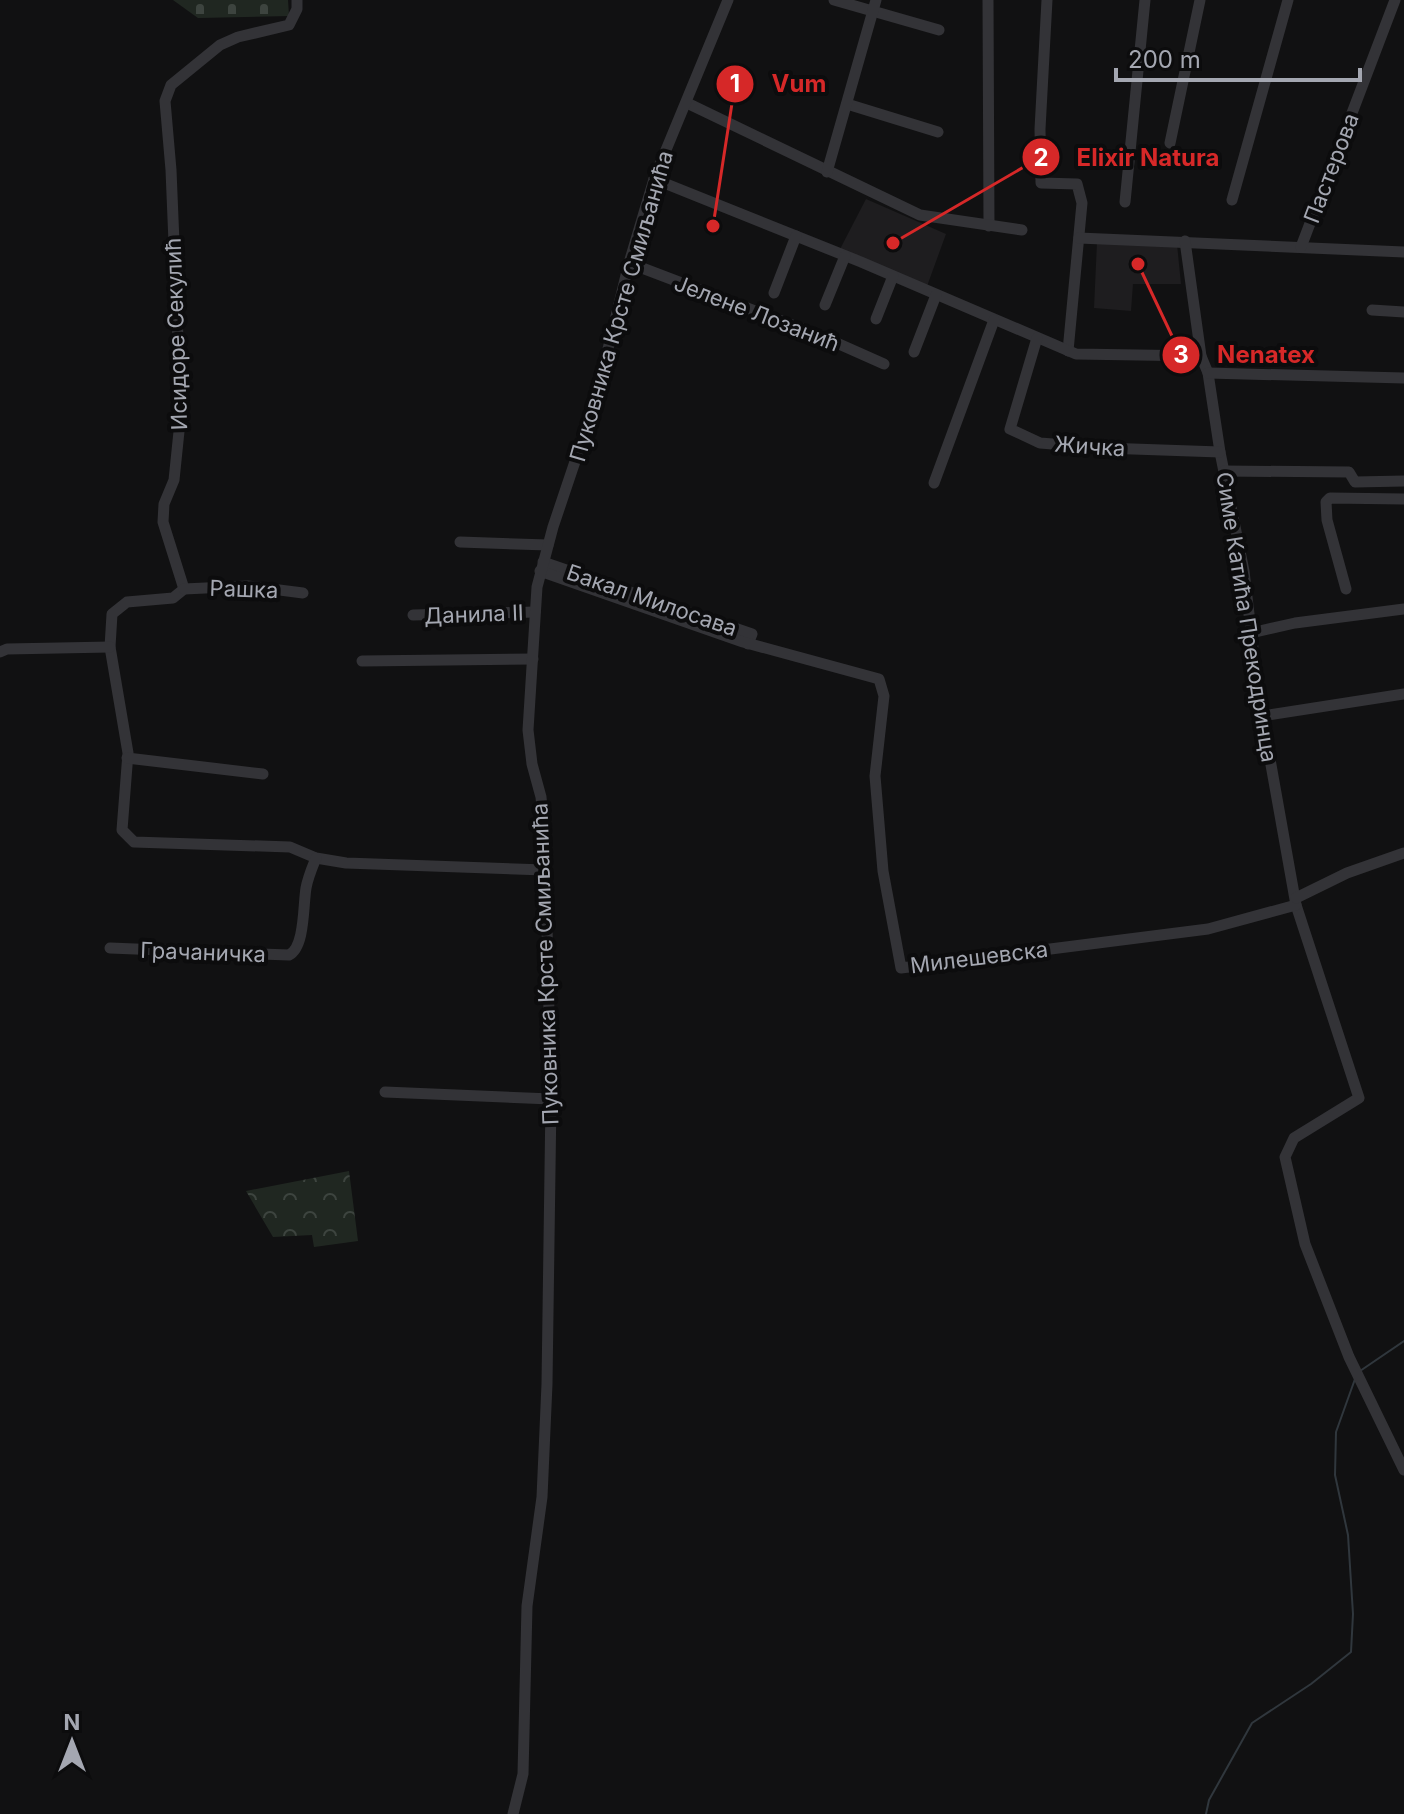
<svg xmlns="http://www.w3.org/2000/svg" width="1404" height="1814" font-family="Inter,sans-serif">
	<defs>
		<pattern id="forest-crowns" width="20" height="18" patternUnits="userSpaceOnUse" patternTransform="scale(2)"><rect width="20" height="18" fill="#202721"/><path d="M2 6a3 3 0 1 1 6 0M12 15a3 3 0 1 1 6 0" fill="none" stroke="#3d443f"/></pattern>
		<pattern id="cemetery-stones" width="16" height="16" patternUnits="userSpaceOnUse" patternTransform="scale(2)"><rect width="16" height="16" fill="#202721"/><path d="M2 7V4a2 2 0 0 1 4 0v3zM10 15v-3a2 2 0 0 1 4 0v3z" fill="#3d443f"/></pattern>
	</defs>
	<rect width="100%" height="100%" fill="#111112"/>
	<g fill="#1e1d1f">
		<polygon points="866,199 946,234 926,289 838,253"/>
		<polygon points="1097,242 1177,244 1181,284 1133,284 1131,311 1094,308"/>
	</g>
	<polygon fill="url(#forest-crowns)" points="349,1171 358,1241 314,1247 312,1235 273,1237 246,1191"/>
	<polygon fill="url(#cemetery-stones)" points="173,0 288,0 289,16 198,18"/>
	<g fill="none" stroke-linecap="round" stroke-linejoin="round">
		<g stroke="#30373d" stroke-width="2">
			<polyline points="1360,1371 1404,1341"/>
			<polyline points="1206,1814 1209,1800 1252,1723 1311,1684 1351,1652 1353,1614 1348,1535 1335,1475 1336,1432 1355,1379"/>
		</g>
		<g stroke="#333337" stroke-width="11">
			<polyline points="297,0 297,9 289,25 238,37 220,45 171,85 165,101 171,170 181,412 174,480 164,504 163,522 184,589 173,598 127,602 112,614 110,647 128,753 122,830 134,842 290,847 316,858 346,863 545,870"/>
			<polyline points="834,0 939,30"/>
			<polyline points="988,0 989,226"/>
			<polyline points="1047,0 1040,129 1041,183 1077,184 1082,203 1068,351"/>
			<polyline points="687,103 920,215 1022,230"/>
			<polyline points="847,104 938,132"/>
			<polyline points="1170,143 1200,0"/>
			<polyline points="827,172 876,0"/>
			<polyline points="654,179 861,262 1076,354 1201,356"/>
			<polyline points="1232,200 1288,0"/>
			<polyline points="1125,202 1145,0"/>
			<polyline points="1079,238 1404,252"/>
			<polyline points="1185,241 1201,356 1208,373 1220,452 1244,571 1258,692 1296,905 1359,1098 1294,1138 1285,1157 1305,1244 1349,1357 1404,1470"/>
			<polyline points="1301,247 1395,0"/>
			<polyline points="629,263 821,336 884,364"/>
			<polyline points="774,293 796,236"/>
			<polyline points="825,305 845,256"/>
			<polyline points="1372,310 1404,312"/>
			<polyline points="876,319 893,276"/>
			<polyline points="1037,338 1010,429 1040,443 1104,448 1220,452"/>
			<polyline points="914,352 936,295"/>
			<polyline points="1208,373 1404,378"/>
			<polyline points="1224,471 1349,472 1355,482 1404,481"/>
			<polyline points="934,483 994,320"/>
			<polyline points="460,542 548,545"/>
			<polyline points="543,562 752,634 748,644"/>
			<polyline points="540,571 743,642 879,679 884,696 875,776 883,871 901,968 1208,929 1296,905"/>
			<polyline points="184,589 248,586 303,593"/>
			<polyline points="1346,589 1327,520 1326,502 1330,498 1404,499"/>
			<polyline points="413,615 535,612"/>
			<polyline points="1251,633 1295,623 1404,609"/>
			<polyline points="0,652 7,649 110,647"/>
			<polyline points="362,661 533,659"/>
			<polyline points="1262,716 1404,694"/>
			<polyline points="127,758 263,774"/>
			<polyline points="1296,898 1347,873 1404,853"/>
			<path d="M 110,948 L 289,955 C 305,947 303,906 306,888 C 308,877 312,868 316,858"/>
			<polyline points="385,1092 551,1099"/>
			<polyline points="513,1814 523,1774 527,1606 542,1497 547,1384 551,1099 545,841 541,797 532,764 528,730 537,587 553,527 595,402 629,263 654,179 728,0"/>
		</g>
	</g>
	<g text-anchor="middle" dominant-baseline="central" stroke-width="8" stroke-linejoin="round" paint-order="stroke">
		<g font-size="22" fill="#a4a7b1" stroke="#0c0c0d">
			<text transform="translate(1331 168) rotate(-69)">Пастерова</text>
			<text transform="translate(621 306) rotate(-74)">Пуковника Крсте Смиљанића</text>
			<text transform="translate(757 313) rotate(21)">Јелене Лозанић</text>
			<text transform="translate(176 334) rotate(-92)">Исидоре Секулић</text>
			<text transform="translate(1090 446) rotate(4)">Жичка</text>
			<text transform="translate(244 589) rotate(2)">Рашка</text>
			<text transform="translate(652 600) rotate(19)">Бакал Милосава</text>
			<text transform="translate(474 614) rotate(-2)">Данила II</text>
			<text transform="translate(1247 617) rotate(81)">Симе Катића Прекодринца</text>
			<text transform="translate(203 952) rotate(2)">Грачаничка</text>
			<text transform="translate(979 957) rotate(-7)">Милешевска</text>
			<text transform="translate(545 964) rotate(-92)">Пуковника Крсте Смиљанића</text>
		</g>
	</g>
	<path fill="none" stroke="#d62828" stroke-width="3" d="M713 226L735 84M893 243L1041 157M1138 264L1181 355"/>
	<g fill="#d62828" stroke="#0c0c0d" stroke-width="3">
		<circle cx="713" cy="226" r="8"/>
		<circle cx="893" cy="243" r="8"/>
		<circle cx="1138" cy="264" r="8"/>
		<circle cx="735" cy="84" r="20"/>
		<circle cx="1041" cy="157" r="20"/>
		<circle cx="1181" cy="355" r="20"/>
	</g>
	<g font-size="24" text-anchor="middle" font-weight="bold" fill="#fff">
		<text x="735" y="92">1</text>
		<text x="1041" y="166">2</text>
		<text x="1181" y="363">3</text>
	</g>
	<g font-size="24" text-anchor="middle" font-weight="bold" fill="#d62828" stroke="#0c0c0d" stroke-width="8" stroke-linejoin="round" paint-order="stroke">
		<text x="799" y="92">Vum</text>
		<text x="1148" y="166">Elixir Natura</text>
		<text x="1266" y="363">Nenatex</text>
	</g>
	<g transform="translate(72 1742)" stroke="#0c0c0d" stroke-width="6" paint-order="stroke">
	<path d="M0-6L14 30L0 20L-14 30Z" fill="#a4a7b1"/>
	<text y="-12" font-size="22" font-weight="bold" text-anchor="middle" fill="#a4a7b1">N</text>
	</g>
	<path d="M1116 68v12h244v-12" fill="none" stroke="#a4a7b1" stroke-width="4"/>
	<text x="1128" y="68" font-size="24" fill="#a4a7b1" stroke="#0c0c0d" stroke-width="6" paint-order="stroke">200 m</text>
</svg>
